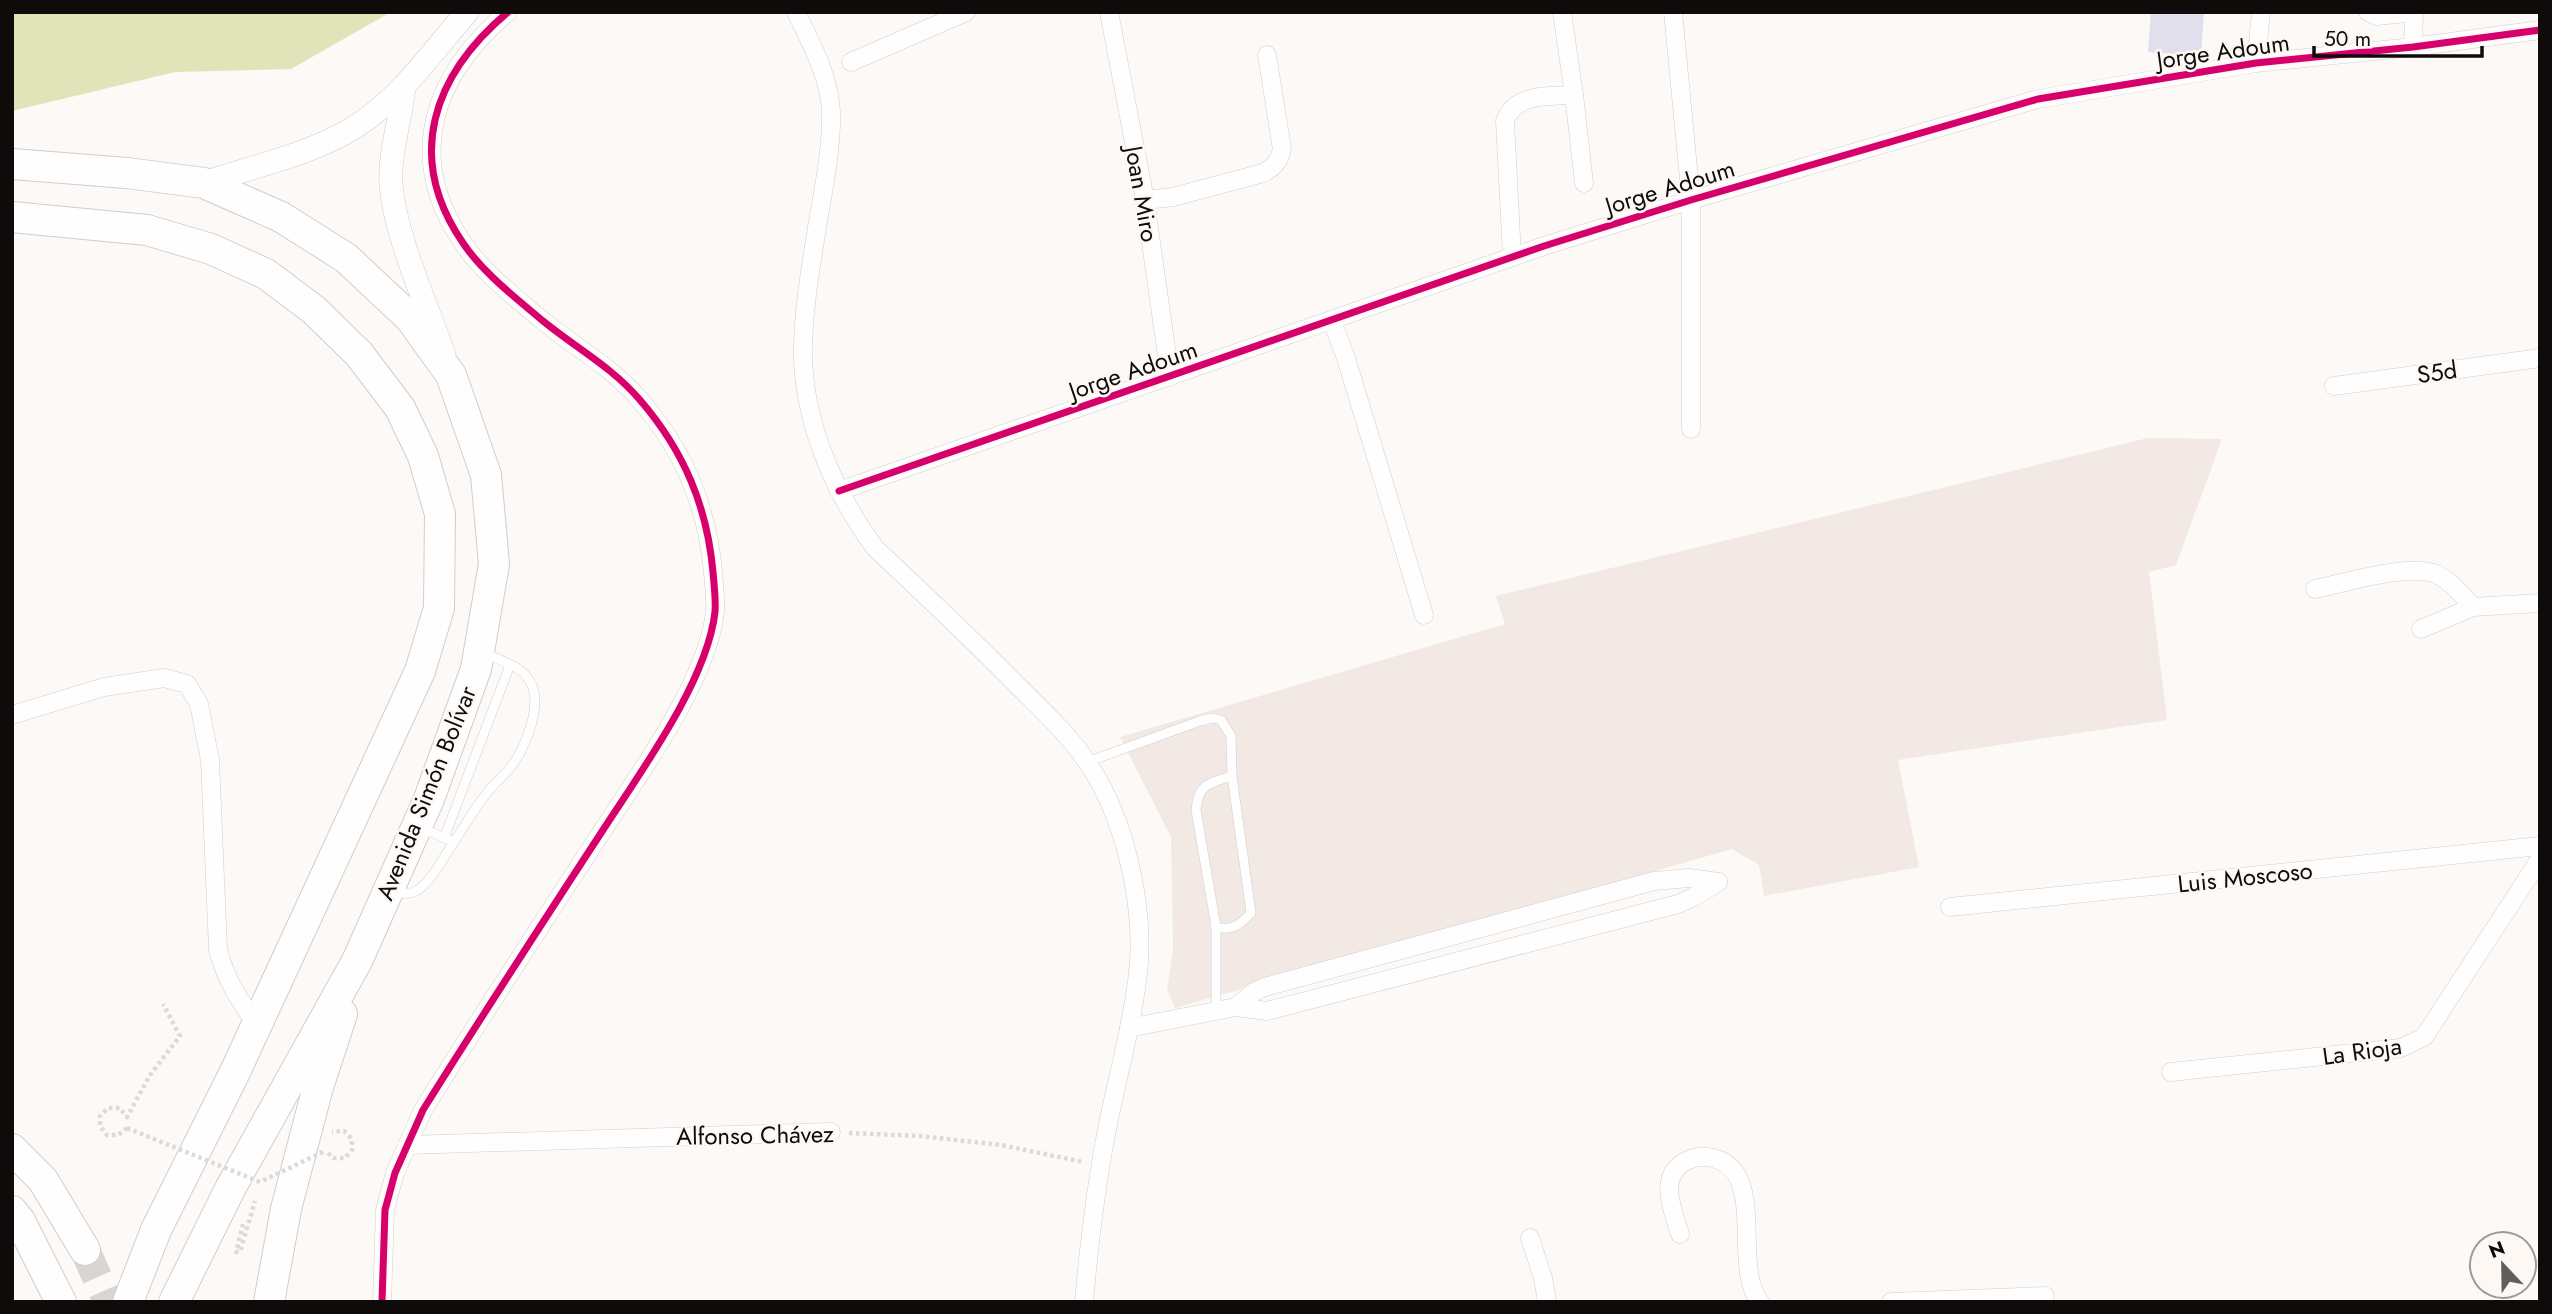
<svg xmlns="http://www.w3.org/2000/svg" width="2552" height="1314" font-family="Jost,sans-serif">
	<rect width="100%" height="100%" fill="#fcf9f7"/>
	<polygon fill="#f2e9e4" points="2148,438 2222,439 2176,565 2149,572 2167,720 1898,760 1919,867 1764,896 1759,865 1732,849 1175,1008 1167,990 1173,949 1171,837 1120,737 1505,624 1496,596"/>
	<polygon fill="#e0e4b9" points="12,12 391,12 291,69 175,72 12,111"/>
	<polygon fill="#e0dfeb" points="2151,12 2204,12 2201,56 2148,52"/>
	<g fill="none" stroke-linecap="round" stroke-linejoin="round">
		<polyline stroke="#d8d5d3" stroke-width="30" stroke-dasharray="30 15" stroke-linecap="butt" points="85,1250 108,1302"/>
		<defs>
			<g id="service">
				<path d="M 1087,762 L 1200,721 L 1213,718 L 1221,720 L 1231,736 L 1232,776 L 1251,913 C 1240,925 1232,931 1216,927 L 1196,810 C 1198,784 1209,783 1232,776"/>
				<path d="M 421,828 L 454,842 C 466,824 477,804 491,788 C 497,781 504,775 510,768 C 526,748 546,699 527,677 C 518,665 497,659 484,653"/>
				<polyline points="444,838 510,665"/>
				<path d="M 394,892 C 401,893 409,895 416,891 C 430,884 445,855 454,842"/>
				<polyline points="1216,927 1216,1011"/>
			</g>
			<g id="minor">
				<path d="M 796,12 C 811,43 830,78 831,112 C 832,153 822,194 816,234 C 810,271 804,308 803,345 C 801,417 833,491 875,548 C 924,594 973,640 1019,687 C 1043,711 1068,734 1087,762 C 1124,816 1143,898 1139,963 C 1134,1019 1118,1074 1107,1129 C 1096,1186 1089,1244 1084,1302"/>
				<polyline points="1109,12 1145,200 1170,377"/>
				<polyline points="1673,12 1691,200 1691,429"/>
				<polyline points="2368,12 2377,16 2415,12"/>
				<polyline points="2413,47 2414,13"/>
				<polyline points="851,62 966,12"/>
				<polyline points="2256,63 2261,12"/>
				<polyline points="1574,95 1584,183"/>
				<path d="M 1145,200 L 1173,197 L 1263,173 C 1274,167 1279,162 1282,149 L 1267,55"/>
				<path d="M 1512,257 L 1505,121 C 1515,93 1549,96 1574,95 L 1562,12"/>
				<polyline points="1332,321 1346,358 1424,615"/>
				<polyline points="2334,386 2540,358"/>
				<polyline points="839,491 1544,246 1691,200 2038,99 2256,63 2413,47 2540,30"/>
				<path d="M 2315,589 C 2344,583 2409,563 2436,574 C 2451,581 2462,595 2473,607"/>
				<polyline points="2421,629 2473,607 2540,603"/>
				<path d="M 12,715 L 104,687 L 164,678 L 187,684 L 199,704 L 210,760 L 218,949 C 225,979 240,1001 257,1026"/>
				<polyline points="1950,907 2540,846"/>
				<polyline points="1236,1007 1254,992 1265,987 1654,881 1689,878 1718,882"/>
				<polyline points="1129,1028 1236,1007 1267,1011 1678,904 1694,897 1718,882"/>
				<polyline points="2171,1072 2401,1048 2424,1037 2540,859"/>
				<polyline points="407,1145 831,1132"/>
				<path d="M 1680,1234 C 1673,1211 1657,1176 1686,1161 C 1692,1158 1700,1156 1707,1157 C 1771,1164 1730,1266 1760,1302"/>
				<polyline points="1530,1238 1543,1278 1547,1302"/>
				<path d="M 382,1302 L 385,1210 L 395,1173 L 423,1110 C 481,1017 541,925 601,833 C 639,774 707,682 715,612 C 716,599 714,585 713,572 C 707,506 684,451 640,400 C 612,367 576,348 543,321 C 516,298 483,273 463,243 C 404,157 433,75 508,12"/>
				<polyline points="1891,1302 2045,1296"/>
			</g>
			<g id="tertiary">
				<path d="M 404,87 C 401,119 389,152 391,184 C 395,236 427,305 444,355"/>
				<path d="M 204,183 C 254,166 310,155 355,127 C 401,98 432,52 467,12"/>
			</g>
			<g id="trunk">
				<polyline points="12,164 127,173 204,183 281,217 346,258 410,318 451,375 486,475 494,564 476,669 429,799 357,961 231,1187 174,1302"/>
				<polyline points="12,217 147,230 211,249 266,274 314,310 359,354 400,408 423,456 440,514 439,608 420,671 235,1072 156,1230 128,1302"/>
				<polyline points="12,1149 43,1180 85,1250"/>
				<polyline points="12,1211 20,1221 61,1302"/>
				<polyline points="269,1302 286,1209 318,1087 342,1014"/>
			</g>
		</defs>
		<use href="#service" stroke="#d0cecc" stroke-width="10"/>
		<use href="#minor" stroke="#d0cecc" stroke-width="19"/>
		<use href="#tertiary" stroke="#d0cecc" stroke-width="24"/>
		<use href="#trunk" stroke="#d0cecc" stroke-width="32"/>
		<g stroke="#dbdad9" stroke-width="4.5" stroke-dasharray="3.5 3.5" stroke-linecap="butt">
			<polyline points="127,1128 118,1135 107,1135 100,1126 100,1116 108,1108 120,1108 127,1117 150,1075 180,1036 163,1004"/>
			<polyline points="849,1133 920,1136 1001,1145 1083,1162"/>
			<polyline points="328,1153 333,1158 345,1158 352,1150 352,1139 344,1131 332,1132"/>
			<polyline points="243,1224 236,1252 240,1252 255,1201"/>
		</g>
		<use href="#service" stroke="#fffefe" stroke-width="9"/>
		<use href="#minor" stroke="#fffefe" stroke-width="18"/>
		<use href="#tertiary" stroke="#fffefe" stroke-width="23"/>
		<use href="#trunk" stroke="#fffefe" stroke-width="30"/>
		<polyline stroke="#dbdad9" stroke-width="4.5" stroke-dasharray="3.5 3.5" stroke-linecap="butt" points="127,1128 260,1182 325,1151"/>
		<defs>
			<g id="cycleway">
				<polyline points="839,491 1544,246 1691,200 2038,99 2256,63 2413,47 2540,30"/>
				<path d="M 382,1302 L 385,1210 L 395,1173 L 423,1110 C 481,1017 541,925 601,833 C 639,774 707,682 715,612 C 716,599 714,585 713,572 C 707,506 684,451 640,400 C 612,367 576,348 543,321 C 516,298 483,273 463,243 C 404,157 433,75 508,12"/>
			</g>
		</defs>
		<use href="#cycleway" stroke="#fef8f5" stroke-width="11"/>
		<use href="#cycleway" stroke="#d6006c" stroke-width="7"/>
	</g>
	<g text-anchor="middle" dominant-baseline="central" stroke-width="5" stroke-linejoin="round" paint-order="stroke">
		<g font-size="24" fill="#0e0b0a" stroke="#fef8f5">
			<text transform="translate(2223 51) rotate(-8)">Jorge Adoum</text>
			<text transform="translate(1670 187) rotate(-17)">Jorge Adoum</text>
			<text transform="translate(1142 194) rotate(80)">Joan Miro</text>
			<text transform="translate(1133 370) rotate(-19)">Jorge Adoum</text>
			<text transform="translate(2437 372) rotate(-8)">S5d</text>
			<text transform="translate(426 793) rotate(-68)">Avenida Simón Bolívar</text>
			<text transform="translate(2245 877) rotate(-6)">Luis Moscoso</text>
			<text transform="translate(2362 1051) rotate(-8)">La Rioja</text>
			<text transform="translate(755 1135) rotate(-1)">Alfonso Chávez</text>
		</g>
	</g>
	<rect width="2552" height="1314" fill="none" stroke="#0e0b0a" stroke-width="28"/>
	<g transform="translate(2503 1265) rotate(338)"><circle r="33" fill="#fef8f5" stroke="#9e9997" stroke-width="2"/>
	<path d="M0-5L12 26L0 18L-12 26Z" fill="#615e5d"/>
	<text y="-10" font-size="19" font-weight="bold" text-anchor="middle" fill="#0e0b0a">N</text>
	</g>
	<path d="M2314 46v10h168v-10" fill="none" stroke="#0e0b0a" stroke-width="3.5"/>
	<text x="2324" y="46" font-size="21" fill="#0e0b0a" stroke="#fef8f5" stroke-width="5" paint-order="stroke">50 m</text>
</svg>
